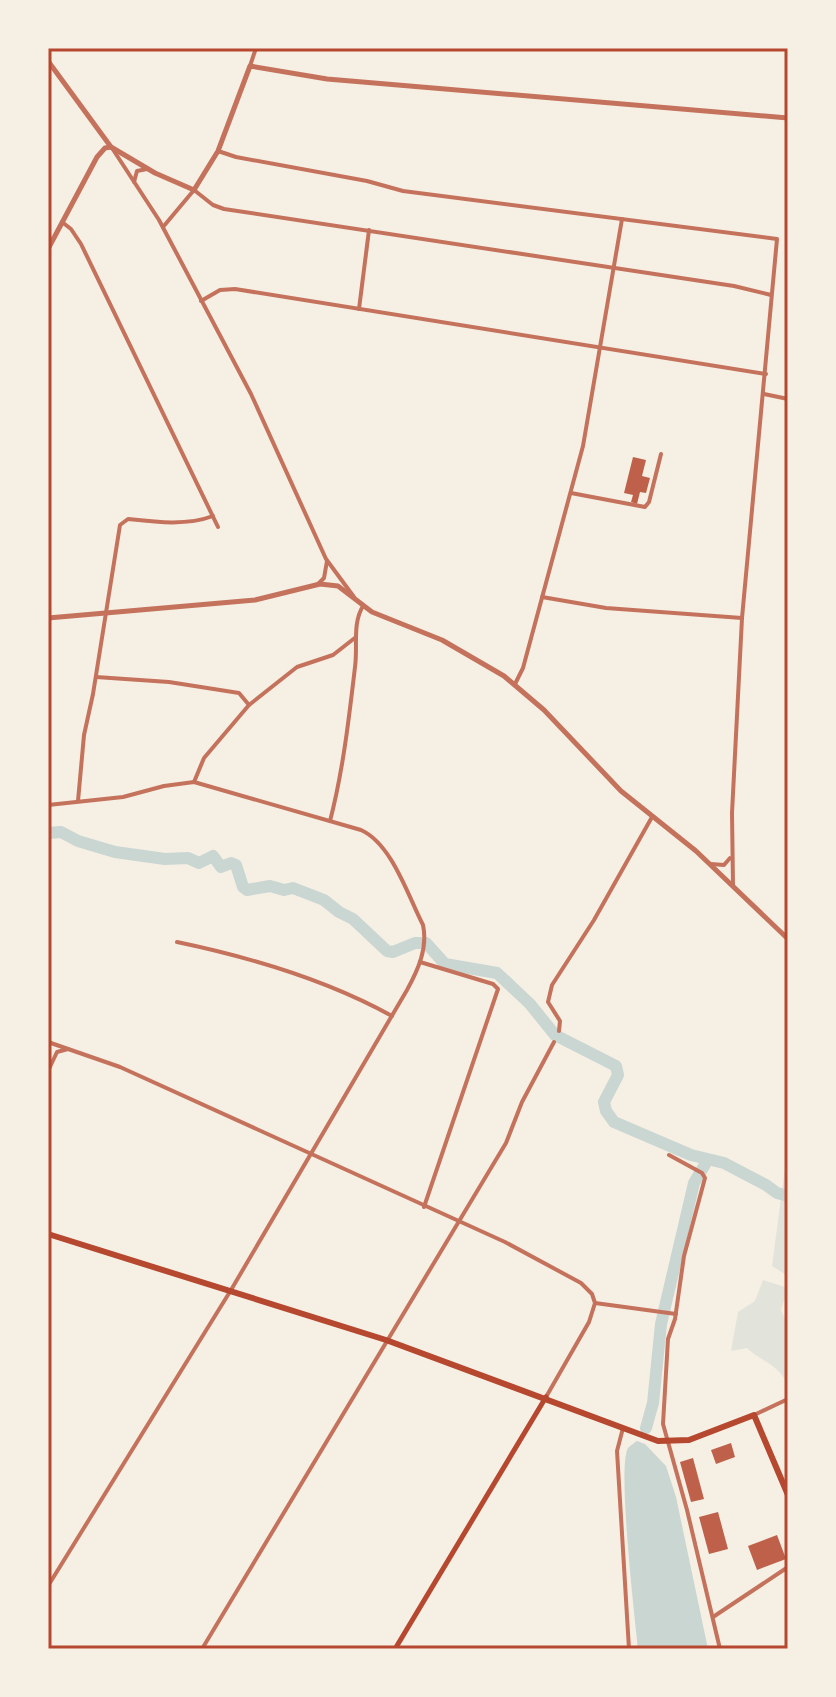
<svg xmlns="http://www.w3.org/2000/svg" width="836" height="1697" font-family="'Fira Sans',sans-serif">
	<rect width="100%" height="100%" fill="#f6efe4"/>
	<g fill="#e2e4dc">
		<polygon points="788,1145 788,1276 772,1266"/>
		<path d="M 763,1280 L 788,1288 L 781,1310 L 788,1325 L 788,1379 L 785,1380 C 776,1363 760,1361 747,1348 L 731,1351 L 738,1312 L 755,1301 Z"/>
	</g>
	<path fill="#c9d6d2" d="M 637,1441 L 645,1444 L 666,1466 L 676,1497 L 708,1649 L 638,1649 C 635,1619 617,1466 628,1448 C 630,1446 635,1442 637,1441 Z"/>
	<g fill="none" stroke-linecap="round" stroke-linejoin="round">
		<g stroke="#c9d6d2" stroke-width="12">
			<polyline points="48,833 61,832 78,841 115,852 165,859 188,858 199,863 213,856 221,867 231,863 236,865 243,887 247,890 270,886 284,890 293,888 324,900 339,912 353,919 387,951 393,952 415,943 426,943 445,964 497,973 530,1004 555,1035 616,1066 618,1075 604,1102 606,1111 614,1122 691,1155 724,1163 766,1185 777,1193 788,1196"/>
			<polyline points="646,1428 653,1403 661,1324 694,1183 707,1161"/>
		</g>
	</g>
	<g fill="#bf614a">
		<polygon points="633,457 646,460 642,476 650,478 646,493 640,492 637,504 631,502 633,495 624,493"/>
		<polygon points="731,1443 735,1457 716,1464 711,1450"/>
		<polygon points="693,1458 704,1499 691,1502 680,1462"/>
		<polygon points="718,1512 728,1549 709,1554 699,1517"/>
		<polygon points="777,1535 786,1559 757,1570 748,1546"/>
	</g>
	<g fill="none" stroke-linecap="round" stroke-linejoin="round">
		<g stroke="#c5725c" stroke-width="4">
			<polyline points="250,66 256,48"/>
			<polyline points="112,148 159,220 251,394 326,559 354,597"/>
			<polyline points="218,151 236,157 367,181 403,191 777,239 742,618 732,813 733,885"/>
			<polyline points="134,182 137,171 147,169"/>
			<polyline points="62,222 71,229 81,244 218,527"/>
			<polyline points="163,227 194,190 213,205 224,209 734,286 771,295"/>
			<polyline points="201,301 220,290 235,289 766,374"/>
			<polyline points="359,309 369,230"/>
			<polyline points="764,394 788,399"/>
			<polyline points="571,493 645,507 649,502 661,454"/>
			<polyline points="317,585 324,578 327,561"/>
			<polyline points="542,597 606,608 742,618"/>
			<polyline points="96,677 169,682 239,693 249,705"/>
			<polyline points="515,684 523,668 583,446 622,219"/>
			<polyline points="194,782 204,758 249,705 297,667 333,655 356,637"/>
			<path d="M 78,801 L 84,735 L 93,694 L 120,525 L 128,519 C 155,522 187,526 213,516"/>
			<path d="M 48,805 L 123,797 L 164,786 L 194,782 L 361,830 C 392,844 408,896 423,925 C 428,948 418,970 407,990 L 231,1290 L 48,1586"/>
			<path d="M 330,821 C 343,771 349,718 355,667 C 358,646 352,624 363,606"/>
			<polyline points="711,864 724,865 730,858"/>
			<path d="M 177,942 C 249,957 327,980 392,1016"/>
			<polyline points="420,962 493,984 498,989 424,1207"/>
			<polyline points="559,1031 560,1021 548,1002 552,985 594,920 652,817"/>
			<polyline points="48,1042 120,1067 505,1242 581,1283 592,1294 595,1303 676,1314"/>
			<polyline points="48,1057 48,1072"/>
			<polyline points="49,1069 57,1052 68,1049"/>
			<polyline points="669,1155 702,1173 705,1178 684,1256 675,1319 668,1339 663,1424 687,1510 720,1649"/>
			<polyline points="546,1397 589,1322 595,1303"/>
			<polyline points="754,1415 788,1399"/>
			<polyline points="623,1428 617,1451 629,1649"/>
			<polyline points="713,1617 788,1567"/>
			<polyline points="202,1649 506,1143 522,1102 554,1042"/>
		</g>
		<g stroke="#c5725c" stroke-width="5">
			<polyline points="48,61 111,147 155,173 194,190 218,151 250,66 327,79 788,118"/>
			<polyline points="48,249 97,157 105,148 111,147"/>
			<polyline points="48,618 255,600 320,584 338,586 372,612 442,640 504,676 544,710 621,791 696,851 788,939"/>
		</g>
		<polyline stroke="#b5482f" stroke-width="5" points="395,1649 546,1397"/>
		<polyline stroke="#b5482f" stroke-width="6" points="48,1234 386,1340 658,1441 689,1440 754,1415 788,1495"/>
	</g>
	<rect width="836" height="1697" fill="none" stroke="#f6efe4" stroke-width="100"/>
	<rect x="50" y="50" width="736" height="1597" fill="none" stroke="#b5482f" stroke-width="3"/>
</svg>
